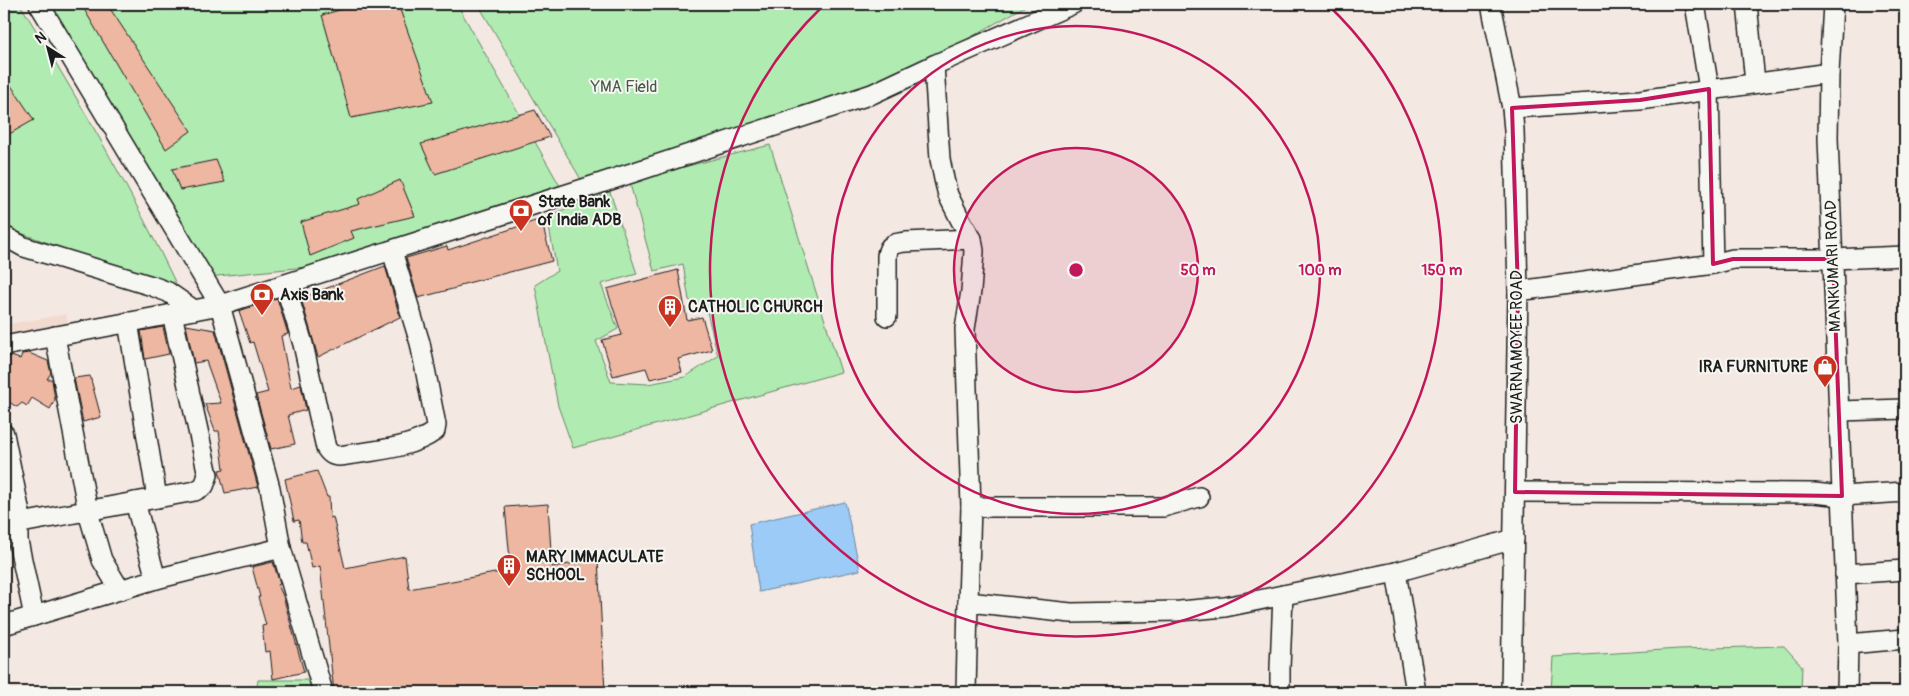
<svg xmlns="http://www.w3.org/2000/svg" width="1909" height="696" font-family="Pangolin,sans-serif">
	<rect width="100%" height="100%" fill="#f4e9e2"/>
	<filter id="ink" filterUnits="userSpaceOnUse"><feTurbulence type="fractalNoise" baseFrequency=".02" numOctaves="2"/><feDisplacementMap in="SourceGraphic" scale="10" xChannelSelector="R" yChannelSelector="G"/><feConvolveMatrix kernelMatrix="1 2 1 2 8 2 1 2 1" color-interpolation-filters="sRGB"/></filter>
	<g filter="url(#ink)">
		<polygon fill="#f2dacf" points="66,314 69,330 4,341 4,325"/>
		<g fill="#b0ecb1" stroke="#668466">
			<path d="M 4,4 L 20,4 C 77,97 132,191 179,290 L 4,227 Z"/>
			<polygon points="38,4 457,4 560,186 306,267 198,278"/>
			<polygon points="478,4 1029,4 872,94 586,188"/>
			<polygon points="770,145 841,372 573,448 558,406 535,285 557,271 547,216 610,192 637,274 601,284 618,329 596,341 611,382 648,384 685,377 718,356 707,312 689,300 683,264 654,271 630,184 680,168"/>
			<polygon points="1784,646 1802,666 1801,692 1551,692 1553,657 1679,649"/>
			<polygon points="258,680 309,680 312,692 256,692"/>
		</g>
		<polygon fill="#9ccbf7" stroke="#69859f" points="845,502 860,570 759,592 749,524"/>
		<g fill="#eeb7a2" stroke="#1c1c1c">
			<polygon points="81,4 107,4 191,131 166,149"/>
			<polygon points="360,4 398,4 433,102 351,118 322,15"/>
			<polygon points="4,75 34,120 4,137"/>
			<polygon points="535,110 550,137 435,174 421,144"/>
			<polygon points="216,160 225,182 180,190 172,169"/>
			<polygon points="400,180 415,216 351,231 354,238 310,256 301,222 360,204 358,199"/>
			<polygon points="541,219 552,261 460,285 460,287 418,298 406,258 447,246 448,250"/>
			<polygon points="385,266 400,317 318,357 301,298"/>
			<polygon points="678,270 687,320 702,317 712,350 678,359 682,372 650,379 646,368 613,376 602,340 622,335 607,289"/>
			<polygon points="277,298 288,334 281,336 291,388 301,385 306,410 288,415 295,444 271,449 256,395 268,392 253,342 250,343 239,311"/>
			<polygon points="186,325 215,330 258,487 225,493 219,470 224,469 219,431 215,431 205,404 221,403 206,361 194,363"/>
			<polygon points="163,327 169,354 145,359 141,331"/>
			<polygon points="29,353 48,361 51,373 47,379 52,379 55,400 50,409 32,398 27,406 22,403 17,407 4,399 4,357 11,356 20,359 22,354"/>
			<polygon points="90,376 101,417 83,422 74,378"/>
			<polygon points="317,471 327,497 329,497 330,518 333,517 345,568 405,556 409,589 511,570 505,507 548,504 552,567 598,559 605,692 334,692 320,566 312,568 306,542 302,542 299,520 294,521 285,479"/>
			<polygon points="273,562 280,584 278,585 283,596 304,672 273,679 270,651 265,652 262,626 266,625 258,597 260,597 252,567"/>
		</g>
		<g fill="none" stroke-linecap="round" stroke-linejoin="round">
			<defs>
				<g id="minor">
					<polyline points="39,4 220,305 270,488 281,548 323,692"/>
					<polyline points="1491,4 1512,108 1514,130 1518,291 1511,692"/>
					<polyline points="1695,4 1709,89 1713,264"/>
					<polyline points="1747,4 1755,82"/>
					<polyline points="1833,4 1829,73 1828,138 1848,644 1847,692"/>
					<polyline points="934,65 940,159 944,179 948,195 960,219 972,239 974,251 971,291 965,329 971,507 968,602 1071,613 1180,611 1225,607 1396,572 1514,539"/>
					<polyline points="1512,108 1640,100 1829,73"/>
					<polyline points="4,236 24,247 152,286 168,292 194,310"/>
					<path d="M 285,285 L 303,344 L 326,448 C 330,454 333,456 340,456 C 370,451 411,449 435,431 L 436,425 L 420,343 L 392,251"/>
					<polyline points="1518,291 1713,264 1733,259 1833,259 1905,256"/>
					<path d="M 887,316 L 887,256 C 888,244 895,243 906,242 L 972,239"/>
					<polyline points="128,322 157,498"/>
					<polyline points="55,336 88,512 102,560 120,590"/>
					<polyline points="4,346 220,305 586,188 872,94 934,65 1073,4"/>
					<polyline points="1839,411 1905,409"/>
					<polyline points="4,434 21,518 18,531 18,541 34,616"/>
					<polyline points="1515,492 1814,493 1842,496 1905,492"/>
					<polyline points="135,502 156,579"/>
					<polyline points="971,507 1163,507 1199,497"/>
					<polyline points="21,523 195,491 204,486 208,475 172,314"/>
					<polyline points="1396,572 1416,692"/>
					<polyline points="1845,574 1905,570"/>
					<polyline points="4,625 156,579 281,548"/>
					<polyline points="1848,644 1905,639"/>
					<polyline points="966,692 968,602"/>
					<polyline points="1280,692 1280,668 1283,595"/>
				</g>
			</defs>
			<use href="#minor" stroke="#1c1c1c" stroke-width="22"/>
			<use href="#minor" stroke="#f6f6f2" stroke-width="19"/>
		</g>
	</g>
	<path fill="none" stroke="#c2185b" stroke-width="4" stroke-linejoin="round" d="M 1709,89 L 1713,264 L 1733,259 L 1833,259 L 1842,496 L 1515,492 L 1518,291 L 1512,108 L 1640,100 Z"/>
	<circle cx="1076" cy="270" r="122" fill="#c2185b" fill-opacity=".12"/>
	<g fill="none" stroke="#c2185b" stroke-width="2.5">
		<circle cx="1076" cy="270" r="122"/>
		<circle cx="1076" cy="270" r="244"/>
		<path d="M1328 5A366 366 0 1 1 824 5"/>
	</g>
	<defs>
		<symbol id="bank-pin" viewBox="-11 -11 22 30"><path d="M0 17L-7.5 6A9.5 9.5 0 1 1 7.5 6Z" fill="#c8321e" stroke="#f6f6f2"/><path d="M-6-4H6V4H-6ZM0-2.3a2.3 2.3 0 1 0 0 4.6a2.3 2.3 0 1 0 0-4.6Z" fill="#fff"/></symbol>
		<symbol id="building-pin" viewBox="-11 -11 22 30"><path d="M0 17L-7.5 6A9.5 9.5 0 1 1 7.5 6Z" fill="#c8321e" stroke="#f6f6f2"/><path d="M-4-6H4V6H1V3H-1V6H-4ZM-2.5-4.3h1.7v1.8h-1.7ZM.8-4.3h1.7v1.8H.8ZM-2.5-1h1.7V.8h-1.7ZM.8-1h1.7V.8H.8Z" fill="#fff"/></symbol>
		<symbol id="shop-pin" viewBox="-11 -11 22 30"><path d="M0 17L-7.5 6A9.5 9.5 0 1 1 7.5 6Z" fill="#c8321e" stroke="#f6f6f2"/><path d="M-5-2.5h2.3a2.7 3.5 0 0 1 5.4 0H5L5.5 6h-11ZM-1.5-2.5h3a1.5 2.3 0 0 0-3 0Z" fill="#fff"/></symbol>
	</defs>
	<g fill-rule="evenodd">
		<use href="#bank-pin" x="507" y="197" width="28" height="38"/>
		<use href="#bank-pin" x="248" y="281" width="28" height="38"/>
		<use href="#building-pin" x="656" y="293" width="28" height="38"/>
		<use href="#shop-pin" x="1811" y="353" width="28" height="38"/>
		<use href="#building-pin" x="495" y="552" width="28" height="38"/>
	</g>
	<g text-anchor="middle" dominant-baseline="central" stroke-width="4" stroke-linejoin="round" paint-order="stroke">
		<g font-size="16" fill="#485a49" stroke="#f6f6f2">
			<text x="624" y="87">YMA Field</text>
		</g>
		<g font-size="16" font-weight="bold" fill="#1c1c1c" stroke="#f6f6f2" text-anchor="start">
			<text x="538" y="202">State Bank<tspan x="538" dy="18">of India ADB</tspan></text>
			<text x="280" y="295">Axis Bank</text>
			<text x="688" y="307">CATHOLIC CHURCH</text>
			<text x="1808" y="367" text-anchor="end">IRA FURNITURE</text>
			<text x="526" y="557">MARY IMMACULATE<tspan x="526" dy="18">SCHOOL</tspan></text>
		</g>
		<g font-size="16" fill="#1c1c1c" stroke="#f6f6f2">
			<text transform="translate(1833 266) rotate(-92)">MANKUMARI ROAD</text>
			<text transform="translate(1517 347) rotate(-90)">SWARNAMOYEE ROAD</text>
		</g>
	</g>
	<circle cx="1076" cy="270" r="8" fill="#c2185b" stroke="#f6f6f2" stroke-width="2.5"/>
	<g font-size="15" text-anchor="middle" font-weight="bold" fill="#c2185b" stroke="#f6f6f2" stroke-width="4" stroke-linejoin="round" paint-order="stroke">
		<text x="1198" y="275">50 m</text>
		<text x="1320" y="275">100 m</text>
		<text x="1442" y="275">150 m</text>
	</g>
	<rect width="1909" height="696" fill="none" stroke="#f6f6f2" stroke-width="20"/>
	<rect x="10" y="10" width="1889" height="676" fill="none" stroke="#1c1c1c" stroke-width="2" filter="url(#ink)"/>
	<g transform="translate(48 48) rotate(324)" stroke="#f6f6f2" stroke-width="4" paint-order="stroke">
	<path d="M0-4L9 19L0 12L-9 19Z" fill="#1c1c1c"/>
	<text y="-8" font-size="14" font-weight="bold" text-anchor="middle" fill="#1c1c1c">N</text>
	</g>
</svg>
